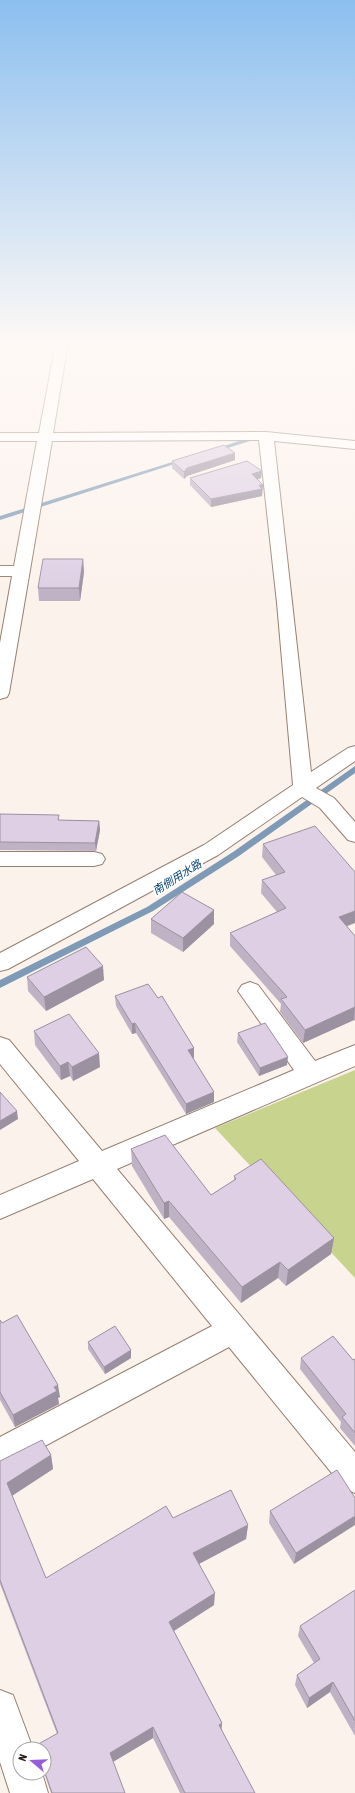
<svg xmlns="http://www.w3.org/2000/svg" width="355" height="1793" font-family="'Asap Condensed','Noto Sans JP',sans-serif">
	<rect width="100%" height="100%" fill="#fcf2ec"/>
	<polygon fill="#c8d38d" points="355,1070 355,1278 215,1128"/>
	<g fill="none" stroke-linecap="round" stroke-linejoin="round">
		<g fill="#7e9ab6" fill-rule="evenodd">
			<polygon points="248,438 251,440 250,441 215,452 212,450"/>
			<polygon points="182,459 187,460 0,520 0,516"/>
			<polygon points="355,766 355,773 239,856 153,911 0,988 0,980 147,907 233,852"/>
		</g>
		<defs>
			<g id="minor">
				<polygon points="56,342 68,342 53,433 266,432 355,441 355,449 274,441 311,772 348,748 355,746 355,761 316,788 334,798 355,822 355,842 348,840 320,808 302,797 218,855 8,969 0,971 0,953 204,845 293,785 277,603 259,440 52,441 9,693 7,697 0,699 0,643 12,576 0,576 0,566 14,566 37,441 0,441 0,433 39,433"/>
				<polygon points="0,852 94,852 102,854 105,859 102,864 94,866 0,866"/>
				<polygon points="250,982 258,985 315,1061 355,1045 355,1066 117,1169 355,1452 355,1493 344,1488 229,1347 0,1470 0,1437 212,1326 93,1179 0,1219 0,1195 79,1161 0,1064 0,1037 9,1040 102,1151 294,1070 238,991 242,985"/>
				<polygon points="0,1690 13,1695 33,1749 20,1749 20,1773 42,1773 48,1793 10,1793 0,1762"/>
			</g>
		</defs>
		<use href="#minor" stroke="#958071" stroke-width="2"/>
		<use href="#minor" fill="#fff" fill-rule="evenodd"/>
	</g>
	<g fill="#bfb2c4">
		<polygon points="235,460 187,476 184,479 172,468 172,461"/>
		<polygon points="262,471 261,478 257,480 263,485 262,496 211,507 190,485 190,478"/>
		<polygon points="83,559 84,572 80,601 39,601 38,588"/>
		<polygon points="0,814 59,820 99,821 100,830 96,851 0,850"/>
		<polygon points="263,844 347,927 355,936 355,1021 354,1020 303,1043 280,1012 281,1004 230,946 230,933 277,912 261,893 262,880 276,875 262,857"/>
		<polygon points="214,910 214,924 183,952 151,933 151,919"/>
		<polygon points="27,977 104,980 46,1011 28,991"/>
		<polygon points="115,996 158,998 194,1048 194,1058 193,1058 214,1092 214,1102 186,1114 136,1033 132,1034 116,1006"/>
		<polygon points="34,1031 100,1067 73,1081 70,1076 61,1080 35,1045"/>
		<polygon points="238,1033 287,1065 259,1076 237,1042"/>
		<polygon points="131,1149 211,1195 234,1180 234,1176 334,1238 331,1254 286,1286 278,1278 241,1303 169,1217 164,1219 132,1166"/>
		<polygon points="0,1320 60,1397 58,1398 59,1404 15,1427 0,1400"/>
		<polygon points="88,1342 131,1358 105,1374 88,1349"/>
		<polygon points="301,1358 353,1360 355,1359 355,1446 340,1428 341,1422 300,1369"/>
		<polygon points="51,1455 53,1469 12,1496 46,1578 173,1518 248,1525 246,1539 199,1564 214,1605 174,1631 222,1723 221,1730 255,1793 180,1793 153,1738 113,1762 125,1793 51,1793 44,1772 44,1749 57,1734 0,1584 0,1461"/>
		<polygon points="355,1498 294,1564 269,1523 270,1511"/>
		<polygon points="355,1590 355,1736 330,1692 307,1708 295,1685 297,1675 314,1663 298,1636 300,1626"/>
	</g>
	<g fill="#9b91a0">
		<polygon points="235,453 235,460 187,476 184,479 184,472 187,468"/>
		<polygon points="262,471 261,478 252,481 252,474"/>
		<polygon points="259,485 263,485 262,496 211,507 211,499"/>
		<polygon points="83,559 84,572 80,601 79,588"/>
		<polygon points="99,821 100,830 96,851 95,843"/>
		<polygon points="214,910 214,924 183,952 183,938"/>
		<polygon points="355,911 355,923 337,930 339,917"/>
		<polygon points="103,966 104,980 46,1011 44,997"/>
		<polygon points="355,1007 354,1020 303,1043 305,1030"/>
		<polygon points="135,1023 136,1033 132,1034 132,1024"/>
		<polygon points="194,1048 194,1058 188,1060 188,1050"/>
		<polygon points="99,1053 100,1067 73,1081 72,1067"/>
		<polygon points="288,1057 287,1065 259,1076 260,1068"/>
		<polygon points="68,1062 70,1076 61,1080 60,1066"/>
		<polygon points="214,1092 214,1102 186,1114 186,1104"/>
		<polygon points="17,1111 18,1119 0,1130 0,1121"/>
		<polygon points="169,1201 169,1217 164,1219 164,1203"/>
		<polygon points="334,1238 331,1254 286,1286 288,1270"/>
		<polygon points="280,1262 278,1278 241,1303 242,1287"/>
		<polygon points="131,1350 131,1358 105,1374 104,1367"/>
		<polygon points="58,1385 60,1397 58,1398 59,1404 15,1427 13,1415"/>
		<polygon points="51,1455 53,1469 10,1497 7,1483"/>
		<polygon points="355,1516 355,1525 294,1564 296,1553"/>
		<polygon points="248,1525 246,1539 193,1567 193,1553"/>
		<polygon points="215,1593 214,1605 169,1634 169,1622"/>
		<polygon points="333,1682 330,1692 307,1708 309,1698"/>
		<polygon points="222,1723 221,1734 219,1725"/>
		<polygon points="153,1727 153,1738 111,1763 110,1753"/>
	</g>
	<g fill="#decfe4" stroke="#9b91a0">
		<polygon points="224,445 235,453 187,468 184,472 172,461"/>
		<polygon points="247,461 262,471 252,474 263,485 259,485 262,489 211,499 190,478"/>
		<polygon points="43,559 83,559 79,588 38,588"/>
		<polygon points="0,814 59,815 58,820 99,821 95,843 0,842"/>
		<polygon points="315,826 355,872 355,911 339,917 355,936 355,1007 305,1030 281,999 287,997 230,933 286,908 262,880 285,872 263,844"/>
		<polygon points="182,892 214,910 183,938 151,919"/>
		<polygon points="86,947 103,966 44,997 27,977"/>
		<polygon points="148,984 158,998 162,996 194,1048 188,1050 214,1092 186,1104 135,1023 132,1024 115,996"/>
		<polygon points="69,1014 99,1053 72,1067 68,1062 60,1066 34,1031"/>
		<polygon points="265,1023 288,1057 260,1068 238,1033"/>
		<polygon points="0,1092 17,1111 0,1121"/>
		<polygon points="165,1135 211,1195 236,1179 234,1176 261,1159 334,1238 288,1270 280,1262 242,1287 169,1201 164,1203 131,1149"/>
		<polygon points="17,1315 58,1385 54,1387 57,1391 13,1415 0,1392 0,1320 2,1323"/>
		<polygon points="115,1326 131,1350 104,1367 88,1342"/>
		<polygon points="333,1336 353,1360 355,1359 355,1433 342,1417 346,1414 301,1358"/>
		<polygon points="42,1440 51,1455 7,1483 46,1578 166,1506 173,1518 231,1490 248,1525 193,1553 215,1593 169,1622 222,1723 219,1725 255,1793 185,1793 153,1727 110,1753 125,1793 52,1793 44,1770 44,1749 37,1749 35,1746 58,1733 0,1580 0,1461"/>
		<polygon points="337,1470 355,1498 355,1516 296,1553 270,1511"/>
		<polygon points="355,1590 355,1721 333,1682 309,1698 297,1675 320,1659 300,1626"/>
	</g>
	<linearGradient id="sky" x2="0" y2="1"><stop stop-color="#8cbfef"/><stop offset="0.58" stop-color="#fef9f6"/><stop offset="1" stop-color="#fef9f6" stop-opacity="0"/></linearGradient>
	<rect width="355" height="593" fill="url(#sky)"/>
	<g text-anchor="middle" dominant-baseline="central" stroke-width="4" stroke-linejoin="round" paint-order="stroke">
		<g font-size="11" font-style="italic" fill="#034272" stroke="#fff">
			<text transform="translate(177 877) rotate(-32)">南側用水路</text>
		</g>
	</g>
	<g transform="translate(32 1761) rotate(289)"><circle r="19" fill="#ffffff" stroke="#a9a6a3"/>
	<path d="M0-3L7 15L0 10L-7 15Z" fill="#965dd6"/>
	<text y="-6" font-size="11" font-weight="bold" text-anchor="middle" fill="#29201a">N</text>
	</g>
</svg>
